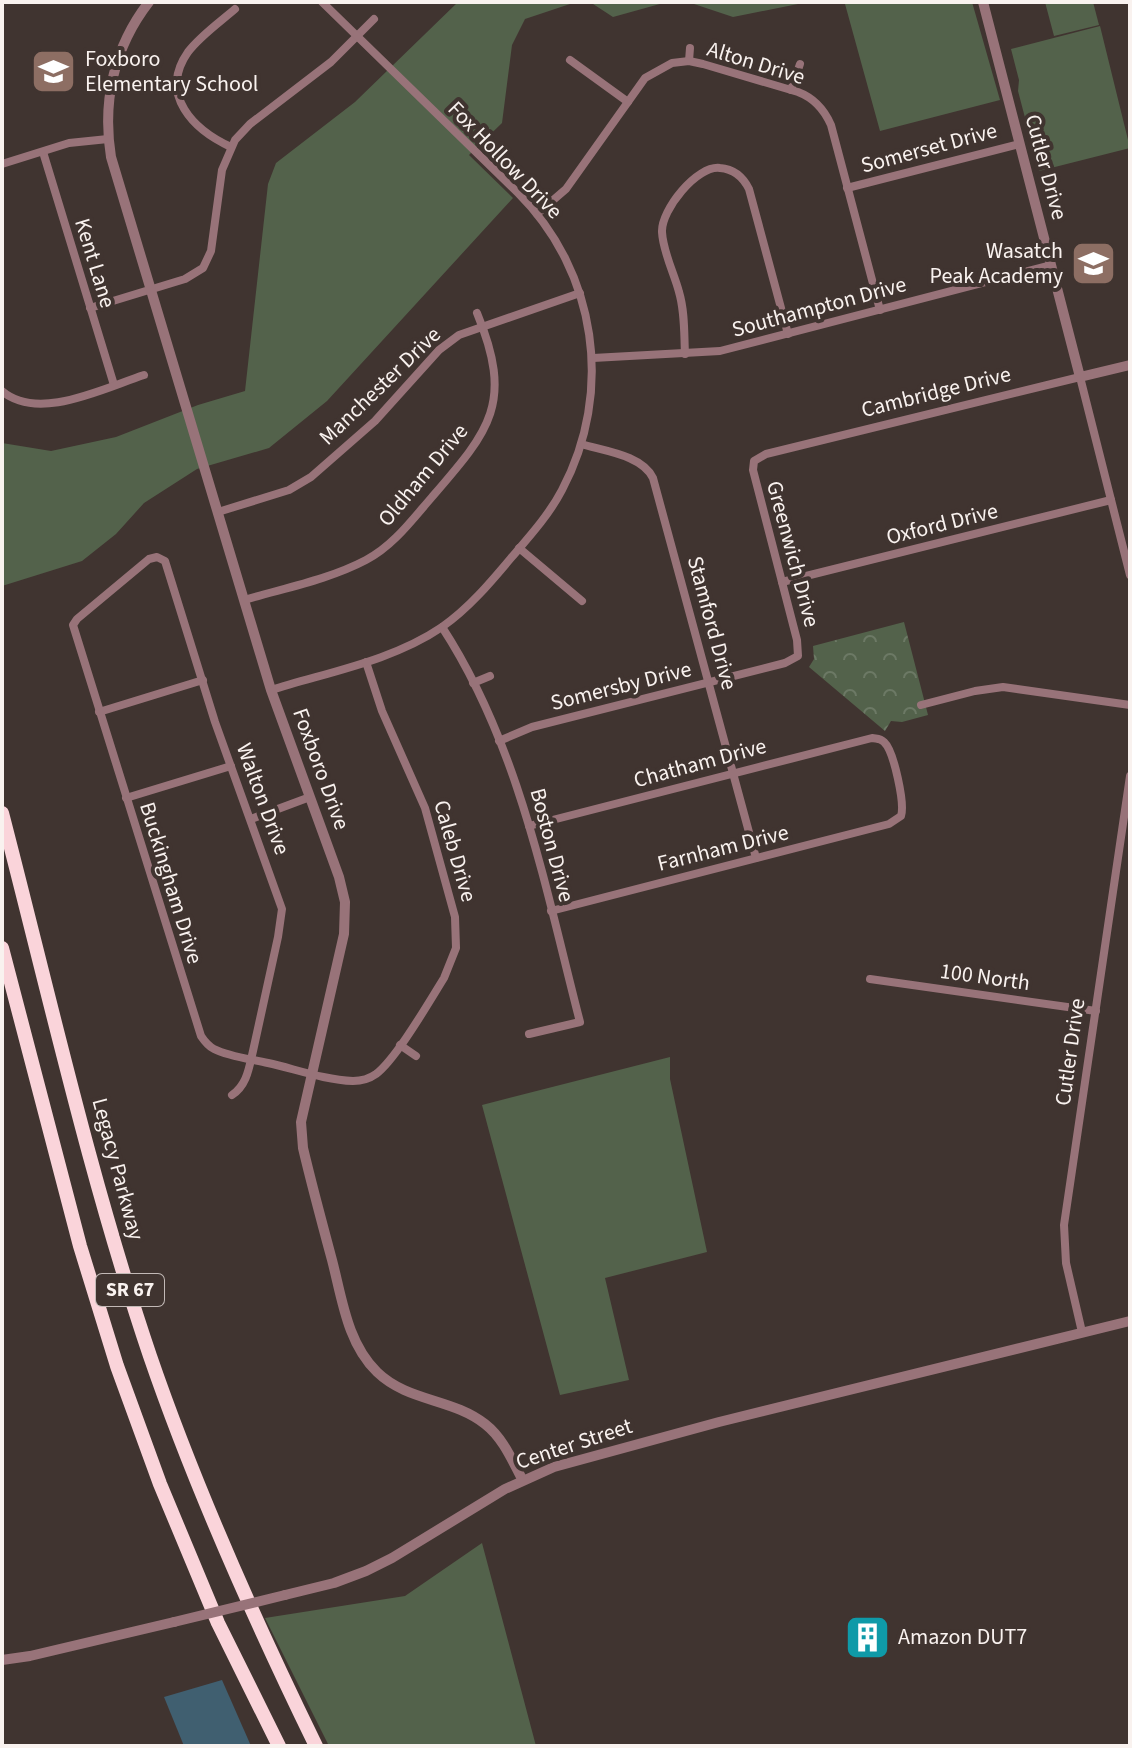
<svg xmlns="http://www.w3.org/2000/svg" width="1132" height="1748" font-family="'Source Sans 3',sans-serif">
	<defs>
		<pattern id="forest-crowns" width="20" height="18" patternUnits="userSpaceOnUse" patternTransform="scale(2)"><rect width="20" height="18" fill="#53624b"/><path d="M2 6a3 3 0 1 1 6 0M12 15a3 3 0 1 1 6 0" fill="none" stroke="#6c7965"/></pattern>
	</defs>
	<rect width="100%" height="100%" fill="#403430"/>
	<g fill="#53624b">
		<polygon points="458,2 576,2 525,19 512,45 502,123 469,155 513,198 327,401 269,448 197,469 144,503 116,534 82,561 2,586 2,443 51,451 116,437 198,405 245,391 268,184 276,163 355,102"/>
		<polygon points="590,2 667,2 613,17"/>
		<polygon points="688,2 972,2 1000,100 880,131 845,4 808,2 733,17"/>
		<polygon points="1045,2 1093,2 1099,25 1054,36"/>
		<polygon points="1100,26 1130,148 1039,171 1018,91 1019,80 1011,49"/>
		<polygon points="670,1057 670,1079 707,1252 605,1278 629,1380 560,1395 482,1105"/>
		<polygon points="482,1543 536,1746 329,1746 265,1618 405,1596"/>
	</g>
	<polygon fill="url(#forest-crowns)" points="904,622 928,715 902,722 891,721 885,731 809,667 814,659 813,646"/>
	<polygon fill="#405f70" points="222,1680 251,1746 184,1746 164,1697"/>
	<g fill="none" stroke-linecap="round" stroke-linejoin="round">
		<g stroke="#987379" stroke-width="8">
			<polyline points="570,60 628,102"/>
			<polyline points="689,61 690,48"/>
			<polyline points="791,90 800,64"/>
			<path d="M 231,147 C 194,130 158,95 188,52 C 200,36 220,22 235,9"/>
			<polyline points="43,152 114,385"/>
			<polyline points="2,164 69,143 108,139"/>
			<polyline points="847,188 1019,144"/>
			<path d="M 537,214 L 566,189 L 645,78 L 672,63 L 689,61 L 703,64 L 798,92 C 814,98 824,109 831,125 L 880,310"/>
			<polyline points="90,308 185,279 203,268 211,251 222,170 235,140 250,124 331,62 374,19"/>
			<path d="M 685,354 C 684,334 685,312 679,292 C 674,273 663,252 662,232 C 661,210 697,165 720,168 C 734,169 743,177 749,189 L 788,334"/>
			<polyline points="593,358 720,351 1051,265"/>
			<path d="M 2,391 C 38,422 104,388 144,375"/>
			<path d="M 581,444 C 604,451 642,455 653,478 L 756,858"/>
			<polyline points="218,512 289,490 311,477 375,421 439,350 459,335 580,293"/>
			<polyline points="519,548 582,601"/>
			<polyline points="782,582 1111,500"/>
			<path d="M 244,600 C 284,588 328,580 366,560 C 393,546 412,520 432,497 C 490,430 514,403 477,313"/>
			<path d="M 442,627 C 519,745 545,887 580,1022 L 529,1034"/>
			<polyline points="473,683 490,676"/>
			<path d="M 271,690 C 328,672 392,661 442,627 C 469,608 490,583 511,558 C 529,537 549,515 562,490 C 614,392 597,272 518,193 L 322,2"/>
			<polyline points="921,705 975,691 1003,687 1130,705"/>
			<polyline points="99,712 203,680"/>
			<polyline points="499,741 532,727 785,663 798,656 797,640 753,470 754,461 766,454 1080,377 1130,575"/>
			<polyline points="126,798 231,766"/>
			<polyline points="251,819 310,797"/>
			<path d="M 529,826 L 872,738 C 877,739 880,738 884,742 C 894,751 905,804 901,816 L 889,824 L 551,911"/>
			<polyline points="870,979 1096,1011"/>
			<polyline points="400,1045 416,1056"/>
			<path d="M 232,1095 C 247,1085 249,1068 253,1051 L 278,937 L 282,909 L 215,722 L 165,561 L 157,557 L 149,559 L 77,619 L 73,625 L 201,1036 C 205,1042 208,1046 214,1049 C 230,1057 251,1059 268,1063 C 295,1069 325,1080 353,1081 C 361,1081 369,1079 376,1074 C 396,1059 429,1002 444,978 L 456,948 L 455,917 L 425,808 L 382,711 L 366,662"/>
			<polyline points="1082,1332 1066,1263 1064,1225 1130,776"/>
		</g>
		<g stroke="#987379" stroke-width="10">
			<path d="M 149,2 C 114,47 102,101 111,157 L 271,690 L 339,877 L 345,902 L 344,934 L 301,1122 L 303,1148 C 312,1186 322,1223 332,1260 C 342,1298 347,1343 377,1372 C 408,1402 452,1398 485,1424 C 503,1438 512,1460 522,1479"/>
			<polyline points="983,2 1080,377 1130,365"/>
			<polyline points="285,1595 334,1583 366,1571 392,1558 505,1489 554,1467 719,1422 1130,1321"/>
			<polyline points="2,1660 30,1656 174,1622"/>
		</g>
		<g stroke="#fad4da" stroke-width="14">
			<path d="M 2,813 C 49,994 90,1179 150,1356 C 196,1490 254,1619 316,1746"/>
			<polyline points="2,948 80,1246 117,1366 160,1484 218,1623 279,1746"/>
		</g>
		<polyline stroke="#987379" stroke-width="10" points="174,1622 285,1595"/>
	</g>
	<defs>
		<symbol id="school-square" viewBox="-11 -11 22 22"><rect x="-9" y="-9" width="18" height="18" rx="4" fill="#8d6e63" stroke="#403430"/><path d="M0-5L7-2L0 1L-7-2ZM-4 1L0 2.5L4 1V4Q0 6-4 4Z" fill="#fff"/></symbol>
		<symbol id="building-square" viewBox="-11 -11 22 22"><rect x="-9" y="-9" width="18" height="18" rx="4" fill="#0f9aa8" stroke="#403430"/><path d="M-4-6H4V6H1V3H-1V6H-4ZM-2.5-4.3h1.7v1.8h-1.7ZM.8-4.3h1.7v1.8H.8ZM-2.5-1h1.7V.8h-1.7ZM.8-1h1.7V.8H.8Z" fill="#fff"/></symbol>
	</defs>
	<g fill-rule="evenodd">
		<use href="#school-square" x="28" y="46" width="51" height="51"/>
		<use href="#school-square" x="1068" y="238" width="51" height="51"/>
		<use href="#building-square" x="842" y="1612" width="51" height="51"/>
	</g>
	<g text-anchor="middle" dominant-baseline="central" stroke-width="8" stroke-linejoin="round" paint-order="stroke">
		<rect fill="#403430" stroke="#c2b9b6" stroke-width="2" x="96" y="1274" width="68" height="32" rx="6"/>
		<g font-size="20" font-weight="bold" fill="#f9f2ef">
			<text x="130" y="1290">SR 67</text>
		</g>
		<g font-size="22" fill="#f9f2ef" stroke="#403430" text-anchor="start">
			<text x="85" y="59">Foxboro<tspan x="85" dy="25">Elementary School</tspan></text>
			<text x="1063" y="251" text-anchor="end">Wasatch<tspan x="1063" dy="25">Peak Academy</tspan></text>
			<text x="898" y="1637">Amazon DUT7</text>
		</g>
		<g font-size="22" fill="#f9f2ef" stroke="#403430">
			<text transform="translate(756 63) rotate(17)">Alton Drive</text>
			<text transform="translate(929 148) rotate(-15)">Somerset Drive</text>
			<text transform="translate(505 160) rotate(46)">Fox Hollow Drive</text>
			<text transform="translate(1046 167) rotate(75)">Cutler Drive</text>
			<text transform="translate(95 263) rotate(73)">Kent Lane</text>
			<text transform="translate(819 307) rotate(-15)">Southampton Drive</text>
			<text transform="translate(380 386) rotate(-44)">Manchester Drive</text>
			<text transform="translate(936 392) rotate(-14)">Cambridge Drive</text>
			<text transform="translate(423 475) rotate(-50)">Oldham Drive</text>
			<text transform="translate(942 524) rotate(-14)">Oxford Drive</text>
			<text transform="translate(793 554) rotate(75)">Greenwich Drive</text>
			<text transform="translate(712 623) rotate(75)">Stamford Drive</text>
			<text transform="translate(621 686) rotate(-14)">Somersby Drive</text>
			<text transform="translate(700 763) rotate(-15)">Chatham Drive</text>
			<text transform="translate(321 769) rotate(70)">Foxboro Drive</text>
			<text transform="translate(263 799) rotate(70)">Walton Drive</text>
			<text transform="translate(552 845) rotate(75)">Boston Drive</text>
			<text transform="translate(723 848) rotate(-14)">Farnham Drive</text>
			<text transform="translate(455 851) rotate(74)">Caleb Drive</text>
			<text transform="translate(171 883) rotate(73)">Buckingham Drive</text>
			<text transform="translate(985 977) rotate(8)">100 North</text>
			<text transform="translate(1070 1052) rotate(-82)">Cutler Drive</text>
			<text transform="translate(118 1169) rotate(75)">Legacy Parkway</text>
			<text transform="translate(574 1444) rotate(-18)">Center Street</text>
		</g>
	</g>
	<rect width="1132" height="1748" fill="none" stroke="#f9f2ef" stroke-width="8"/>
</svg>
